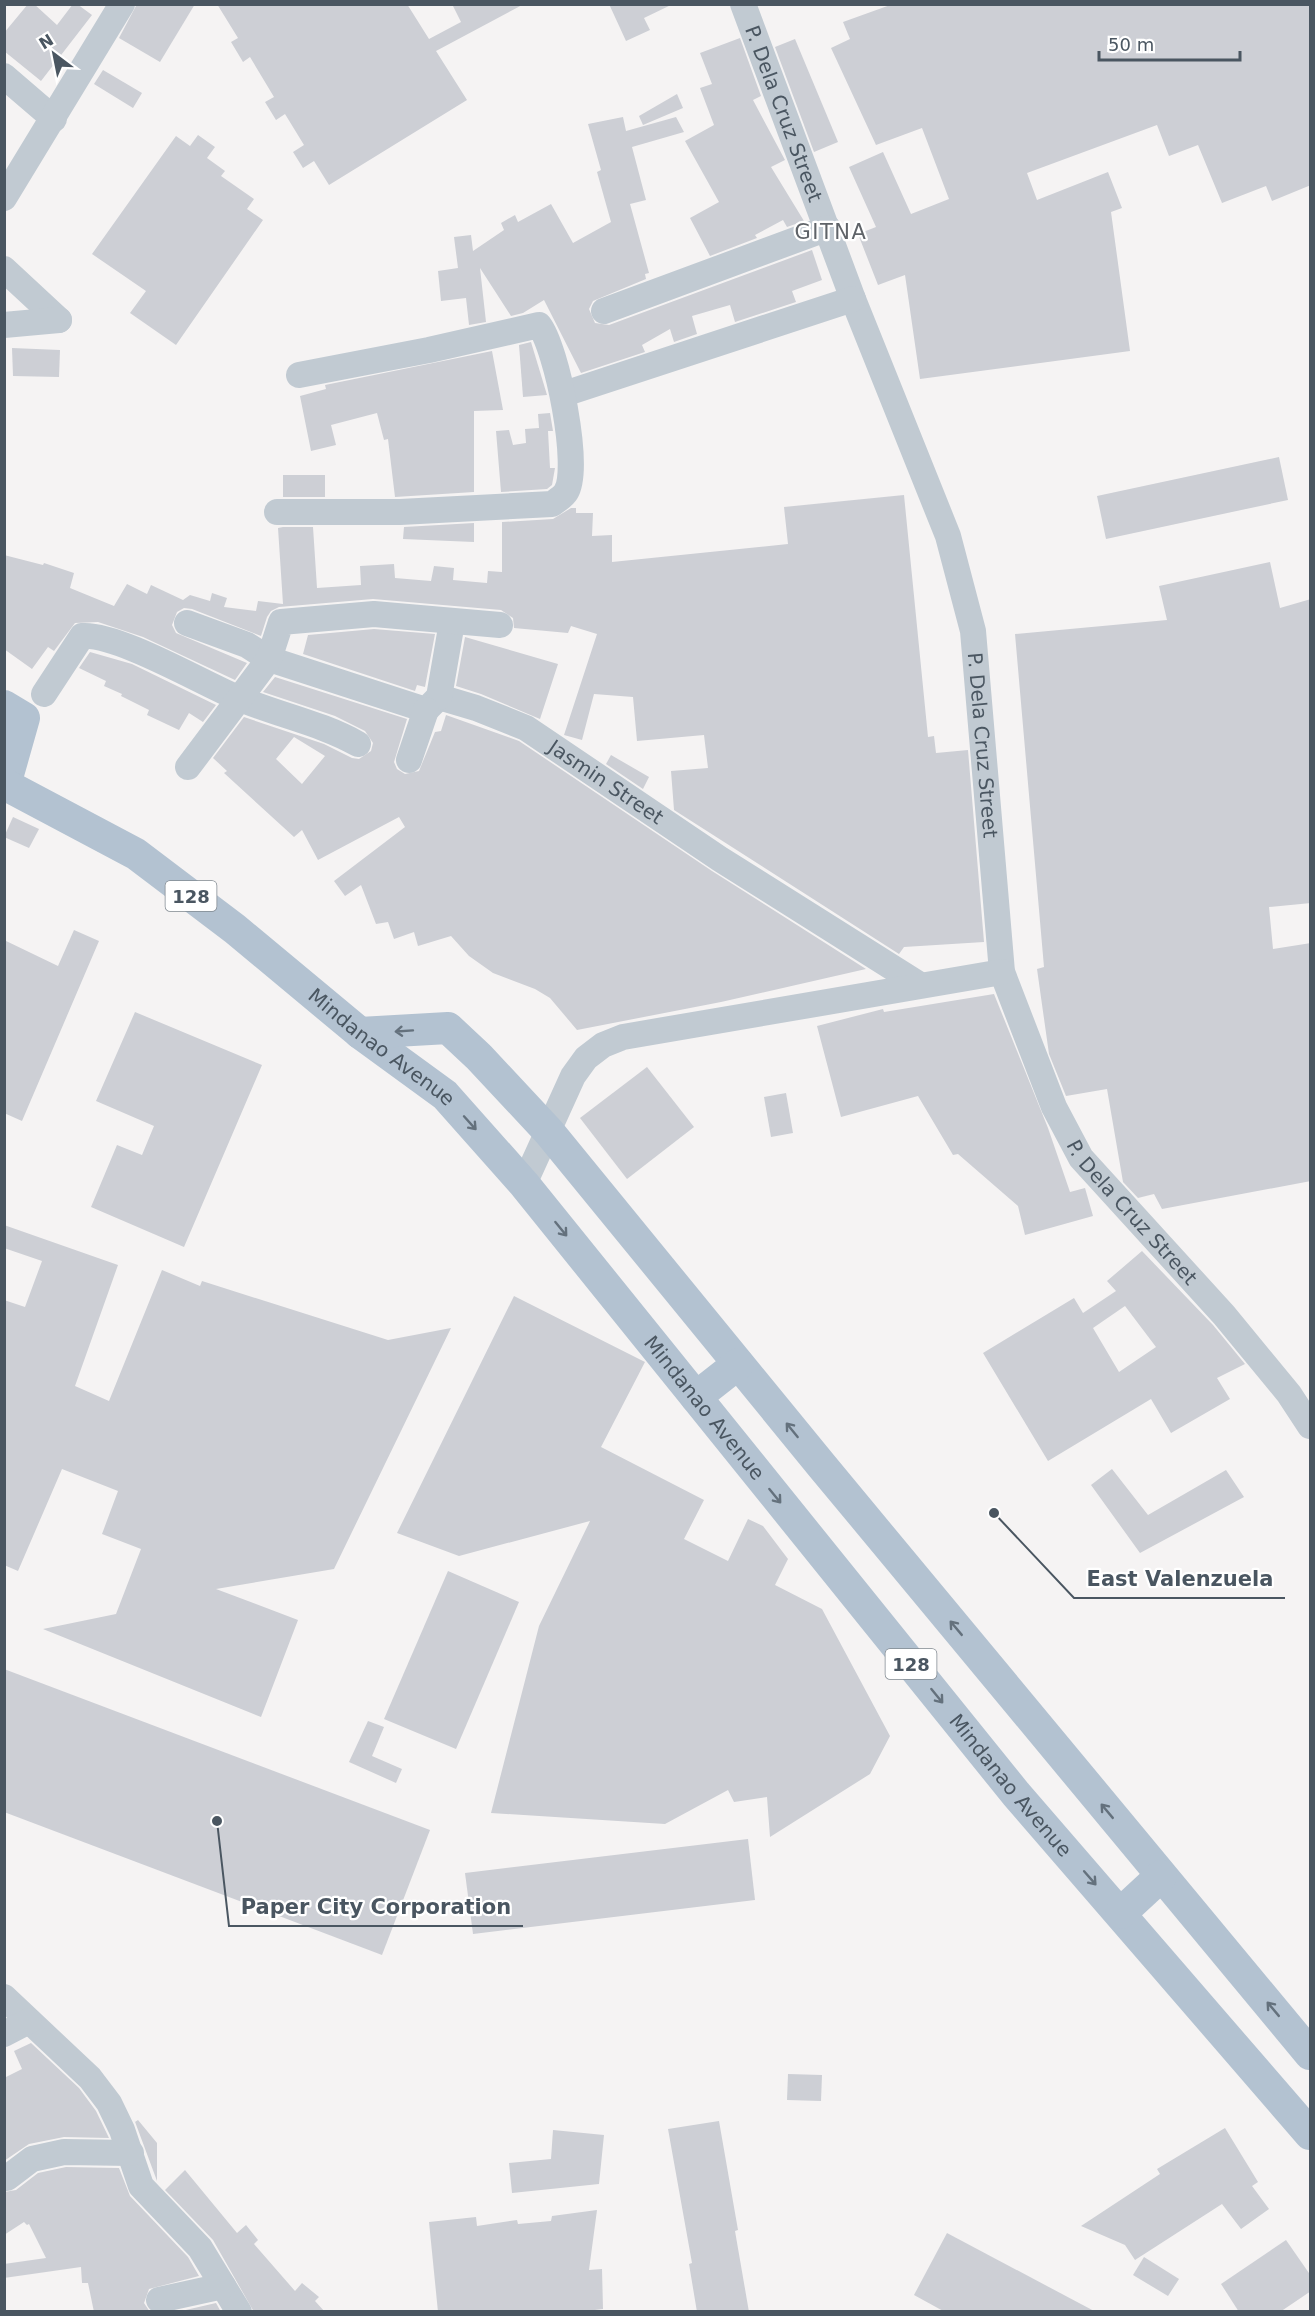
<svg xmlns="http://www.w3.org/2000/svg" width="1315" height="2316" font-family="'DejaVu Sans',sans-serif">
	<rect width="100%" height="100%" fill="#f5f3f3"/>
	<g fill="#cdcfd5" fill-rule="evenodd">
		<polygon points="28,4 34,4 57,25 73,4 77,4 92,15 41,81 4,51 4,33"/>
		<polygon points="137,4 195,4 160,62 119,38"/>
		<polygon points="217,4 407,4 429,39 461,22 452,4 524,4 436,51 467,100 329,185 314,161 303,168 293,152 304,145 285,114 276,120 265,102 274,97 250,57 243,62 231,42 238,38"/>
		<polygon points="609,4 673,4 644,18 650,30 626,41"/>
		<polygon points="893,4 1311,4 1311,185 1272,201 1266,186 1222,203 1198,145 1169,156 1157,125 1027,173 1037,200 1108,172 1122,208 1111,212 1130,351 920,379 905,275 878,285 858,234 876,227 849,167 883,152 911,214 949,199 922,128 876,145 831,48 850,39 843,22"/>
		<polygon points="740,38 761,96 753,100 785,160 771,167 804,221 787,227 783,220 755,235 757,238 710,256 690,218 719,202 685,141 714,125 700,88 712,84 700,53"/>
		<polygon points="795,39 838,142 814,152 775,47"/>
		<polygon points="103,70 142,93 133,108 94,84"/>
		<polygon points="677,94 683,108 643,125 639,116"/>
		<polygon points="623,117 626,131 676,117 684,132 632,147 646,200 630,204 649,273 645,274 646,279 593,301 589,309 595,323 609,325 812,250 822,280 792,291 796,302 735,322 730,305 692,316 697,334 674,342 670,329 642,345 645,352 581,373 544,300 523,313 511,316 480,268 486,322 469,325 466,298 441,301 438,271 458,268 454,237 471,235 473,251 504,230 501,223 515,215 518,222 551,204 573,243 611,222 597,172 601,170 588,124"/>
		<polygon points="198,135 215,147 207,158 225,171 221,176 254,199 247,209 263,220 176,345 130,313 146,291 92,254 176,136 190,146"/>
		<polygon points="531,342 547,395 523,397 519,345"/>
		<polygon points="12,348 60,350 59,377 13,376"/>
		<polygon points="492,351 503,410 474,411 474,492 395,497 388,439 384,440 377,413 331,425 336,445 311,451 300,396 326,389 325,385"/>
		<polygon points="550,413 553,431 548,431 550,468 555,468 552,485 547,489 501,492 496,431 509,430 513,445 526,443 525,429 539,428 538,414"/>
		<polygon points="1279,457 1288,500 1106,539 1097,496"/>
		<rect x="283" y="475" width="42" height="22"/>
		<polygon points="904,495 928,737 934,736 936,753 968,750 984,942 904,947 899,954 674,810 671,771 708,768 704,735 637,741 633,697 594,694 582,740 564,735 597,634 571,626 568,633 514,628 513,618 501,610 373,599 279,607 271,611 267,617 261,636 192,609 184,608 177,612 172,625 176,633 247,663 235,680 143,637 98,622 75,623 54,651 48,647 32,669 4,649 4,555 43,565 44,563 74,573 70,588 114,606 127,584 147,594 151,585 183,600 190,595 210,601 212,593 227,598 224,607 256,611 258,601 283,604 278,528 283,527 313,527 317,588 361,585 360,566 394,564 395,578 431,581 434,566 454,568 453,580 487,583 488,571 502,572 502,522 553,519 571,508 576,508 576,513 593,513 592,536 612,535 612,562 788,544 784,507"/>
		<polygon points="474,523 474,542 403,539 404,527"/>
		<polygon points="1270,562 1280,608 1311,599 1311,903 1269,907 1273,949 1311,943 1311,1181 1162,1209 1154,1194 1138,1198 1123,1182 1107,1089 1066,1096 1049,1054 1037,969 1044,967 1015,634 1167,620 1159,586"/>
		<polygon points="374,629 435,634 425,687 417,685 415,691 303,654 308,635"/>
		<polygon points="465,637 558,664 540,719 481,694 456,686"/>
		<polygon points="90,652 132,664 216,705 203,722 189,713 179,730 147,715 149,710 121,696 122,694 104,686 106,681 79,668"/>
		<path d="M 275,677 L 407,719 L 394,762 L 397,769 L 405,774 L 419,771 L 435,732 L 441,731 L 446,715 L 519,741 L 712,871 L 866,969 L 721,1002 L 577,1030 L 550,998 L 535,989 L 493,973 L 469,956 L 451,936 L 418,946 L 414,932 L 394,939 L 388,922 L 376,924 L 361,885 L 345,896 L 334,881 L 405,827 L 399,817 L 318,860 L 302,830 L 294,837 L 224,773 L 227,771 L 213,758 L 244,717 L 324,744 L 352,758 L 359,759 L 371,751 L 373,743 L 365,731 L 335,716 L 263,692 ZM 294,737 L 325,756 L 302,784 L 276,759 Z"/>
		<polygon points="611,755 649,777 643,789 606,764"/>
		<polygon points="13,817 39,829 29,848 4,837"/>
		<polygon points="74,930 99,941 22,1121 4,1113 4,940 58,966"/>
		<polygon points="994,994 1048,1128 1070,1192 1085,1188 1093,1216 1025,1235 1018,1206 958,1154 953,1155 918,1096 841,1117 817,1026 883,1009 884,1012"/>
		<polygon points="135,1012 262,1065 184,1247 91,1207 117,1145 142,1155 154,1126 96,1101"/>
		<polygon points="647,1067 694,1127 627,1179 580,1118"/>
		<polygon points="786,1093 793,1133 771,1137 764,1097"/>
		<polygon points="4,1225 118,1265 75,1386 109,1401 162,1270 200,1286 202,1281 388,1340 451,1328 334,1569 216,1589 298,1620 261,1717 43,1629 116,1614 141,1549 102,1534 118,1491 62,1469 18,1571 4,1565 4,1300 25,1307 42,1261 4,1248"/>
		<path d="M 1142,1251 L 1213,1325 L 1245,1364 L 1217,1378 L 1230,1399 L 1171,1433 L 1151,1399 L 1048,1461 L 983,1353 L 1074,1298 L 1083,1313 L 1116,1291 L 1107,1281 ZM 1125,1306 L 1156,1347 L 1119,1372 L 1093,1328 Z"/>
		<polygon points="514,1296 645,1362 601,1447 704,1500 684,1539 728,1561 748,1519 763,1526 788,1559 775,1585 822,1609 890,1736 870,1774 770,1837 767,1797 734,1802 728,1790 665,1824 491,1813 539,1626 590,1521 459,1556 397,1533"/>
		<polygon points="1112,1469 1148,1515 1226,1470 1244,1497 1140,1553 1091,1485"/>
		<polygon points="448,1571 519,1602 456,1749 384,1719"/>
		<polygon points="4,1669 430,1830 382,1955 4,1812"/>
		<polygon points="368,1721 384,1727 372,1756 402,1769 396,1783 349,1762"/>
		<polygon points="748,1839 755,1900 473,1934 465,1873"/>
		<polygon points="31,2043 79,2088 96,2111 109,2138 64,2137 29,2144 4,2161 4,2078 22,2069 14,2051"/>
		<polygon points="788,2074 822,2075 821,2101 787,2100"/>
		<polygon points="134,2119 135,2122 138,2120 157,2143 157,2181"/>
		<polygon points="719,2121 738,2230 735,2231 749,2312 697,2312 689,2264 692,2263 668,2129"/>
		<polygon points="1225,2128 1258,2182 1252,2186 1269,2209 1241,2229 1222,2204 1135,2260 1125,2245 1081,2226 1160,2174 1157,2169"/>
		<polygon points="553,2130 604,2135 599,2184 512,2193 509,2163 551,2159"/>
		<polygon points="66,2167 119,2168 130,2196 188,2257 199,2276 149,2289 144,2303 150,2312 94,2312 88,2283 82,2283 81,2267 4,2278 4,2264 46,2258 29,2224 27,2225 24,2222 4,2235 4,2192 16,2190 38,2173"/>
		<polygon points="185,2170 237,2233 246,2225 258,2240 254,2244 295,2291 302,2283 319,2297 315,2301 325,2312 254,2312 213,2240 165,2190"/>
		<polygon points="597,2210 589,2270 602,2269 603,2309 578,2312 438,2312 429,2222 476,2217 477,2226 517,2220 518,2224 551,2221 552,2216"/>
		<polygon points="947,2233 1096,2312 945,2312 914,2295"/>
		<polygon points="1286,2240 1311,2276 1311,2291 1280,2312 1239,2312 1221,2284"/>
		<polygon points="1144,2257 1179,2279 1168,2296 1133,2275"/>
		<polygon points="216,2303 221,2312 177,2312"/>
	</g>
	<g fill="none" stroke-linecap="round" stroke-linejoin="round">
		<g stroke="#c1cad2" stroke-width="26">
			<path id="s1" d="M 743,4 L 853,299 L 948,536 L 973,631 L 1002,972 L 1054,1107 L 1081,1158 L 1224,1315 L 1289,1394 L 1310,1426"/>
			<polyline points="4,76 54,119"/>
			<polyline points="4,198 122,4"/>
			<polyline points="4,269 59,320"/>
			<polyline points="604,311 828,228"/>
			<polyline points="4,325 59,320"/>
			<polyline points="564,394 853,299"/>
			<path d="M 277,512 L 400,512 L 552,504 C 556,501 563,497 566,492 C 581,468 557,348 539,325 L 429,350 L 299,375"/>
			<polyline points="187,623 247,645 269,659 426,710 439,697"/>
			<path d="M 44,694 L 82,636 C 117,633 202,683 238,698 C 278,715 321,723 358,744"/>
			<path id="s2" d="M 439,697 L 476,708 L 526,728 L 720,859 L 920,985"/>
			<polyline points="439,697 452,622"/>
			<polyline points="409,760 426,710"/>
			<polyline points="188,767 269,659 281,622 374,614 500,625"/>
			<polyline points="524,1184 573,1076 586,1058 603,1045 623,1037 1002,972"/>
			<polyline points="4,1997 90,2078 109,2103 122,2130 141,2186 200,2248 239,2312"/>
			<polyline points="4,2034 29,2021"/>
			<polyline points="7,2178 32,2159 64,2152 131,2153"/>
			<polyline points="159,2300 223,2286"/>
		</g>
		<g stroke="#b3c2d1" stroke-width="32">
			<polyline points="4,706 24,718 5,785"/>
			<path id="s3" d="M 4,784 L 136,854 L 235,929 L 360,1033 L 445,1095 L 524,1184 L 1016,1794 L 1310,2134"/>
			<polyline points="360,1033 448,1028 479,1057 549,1132 822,1466 1310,2054"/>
			<polyline points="696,1397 738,1364"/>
			<polyline points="1121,1913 1161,1876"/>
		</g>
	</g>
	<defs><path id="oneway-shaft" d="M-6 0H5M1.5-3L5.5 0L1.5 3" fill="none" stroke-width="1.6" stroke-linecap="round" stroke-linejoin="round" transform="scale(1.5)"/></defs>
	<g stroke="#64717d">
		<use href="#oneway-shaft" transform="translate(404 1031) rotate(176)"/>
		<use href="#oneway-shaft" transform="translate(470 1123) rotate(48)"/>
		<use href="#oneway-shaft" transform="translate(561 1229) rotate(51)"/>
		<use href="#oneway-shaft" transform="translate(792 1430) rotate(-129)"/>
		<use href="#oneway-shaft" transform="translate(775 1496) rotate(51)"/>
		<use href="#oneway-shaft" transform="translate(956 1628) rotate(-130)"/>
		<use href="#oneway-shaft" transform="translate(937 1696) rotate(51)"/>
		<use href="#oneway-shaft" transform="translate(1107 1811) rotate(-130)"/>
		<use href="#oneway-shaft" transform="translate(1090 1878) rotate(49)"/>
		<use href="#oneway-shaft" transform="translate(1273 2009) rotate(-130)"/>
	</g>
	<g text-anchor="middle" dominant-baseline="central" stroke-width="4.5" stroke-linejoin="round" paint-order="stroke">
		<g fill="#fff" stroke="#808990" stroke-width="1.5">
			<rect x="165.5" y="881" width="51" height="30" rx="4.5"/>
			<rect x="885.5" y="1649" width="51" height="30" rx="4.5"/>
		</g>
		<g font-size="18" font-weight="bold" fill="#4a5661">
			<text x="191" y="896">128</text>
			<text x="911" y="1664">128</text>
		</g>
		<g font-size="20" fill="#4a5661" stroke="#fff">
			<text stroke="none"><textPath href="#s1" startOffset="117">P. Dela Cruz Street</textPath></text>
			<text stroke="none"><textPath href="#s1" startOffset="783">P. Dela Cruz Street</textPath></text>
			<text stroke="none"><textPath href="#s2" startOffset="189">Jasmin Street</textPath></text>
			<text stroke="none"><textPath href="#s3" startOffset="462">Mindanao Avenue</textPath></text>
			<text stroke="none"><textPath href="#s1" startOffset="1287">P. Dela Cruz Street</textPath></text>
			<text stroke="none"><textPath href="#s3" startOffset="948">Mindanao Avenue</textPath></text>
			<text stroke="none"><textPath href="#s3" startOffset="1434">Mindanao Avenue</textPath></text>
		</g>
		<g font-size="21" letter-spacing="1.5" fill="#5f6368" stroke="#fff">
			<text x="831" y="232">GITNA</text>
		</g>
	</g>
	<path fill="none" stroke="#4a5661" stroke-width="2" d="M994 1513L1074 1598H1285M217 1821L229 1926H523"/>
	<g fill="#4a5661" stroke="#fff" stroke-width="2">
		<circle cx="994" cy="1513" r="6"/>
		<circle cx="217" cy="1821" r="6"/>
	</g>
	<g font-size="21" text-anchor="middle" font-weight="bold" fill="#4a5661" stroke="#fff" stroke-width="4.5" stroke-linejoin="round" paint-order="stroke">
		<text x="1180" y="1586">East Valenzuela</text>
		<text x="376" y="1914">Paper City Corporation</text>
	</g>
	<rect width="1315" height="2316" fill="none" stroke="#4a5661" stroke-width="12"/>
	<g transform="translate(54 54) rotate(328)" stroke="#ffffff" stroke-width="4.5" paint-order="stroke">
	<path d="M0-4.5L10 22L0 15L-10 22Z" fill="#4a5661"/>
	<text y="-9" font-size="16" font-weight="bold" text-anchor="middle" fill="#4a5661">N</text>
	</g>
	<path d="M1099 51v9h141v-9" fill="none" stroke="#4a5661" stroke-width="3"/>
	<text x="1108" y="51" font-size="18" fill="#4a5661" stroke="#ffffff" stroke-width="4.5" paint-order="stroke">50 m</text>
</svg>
